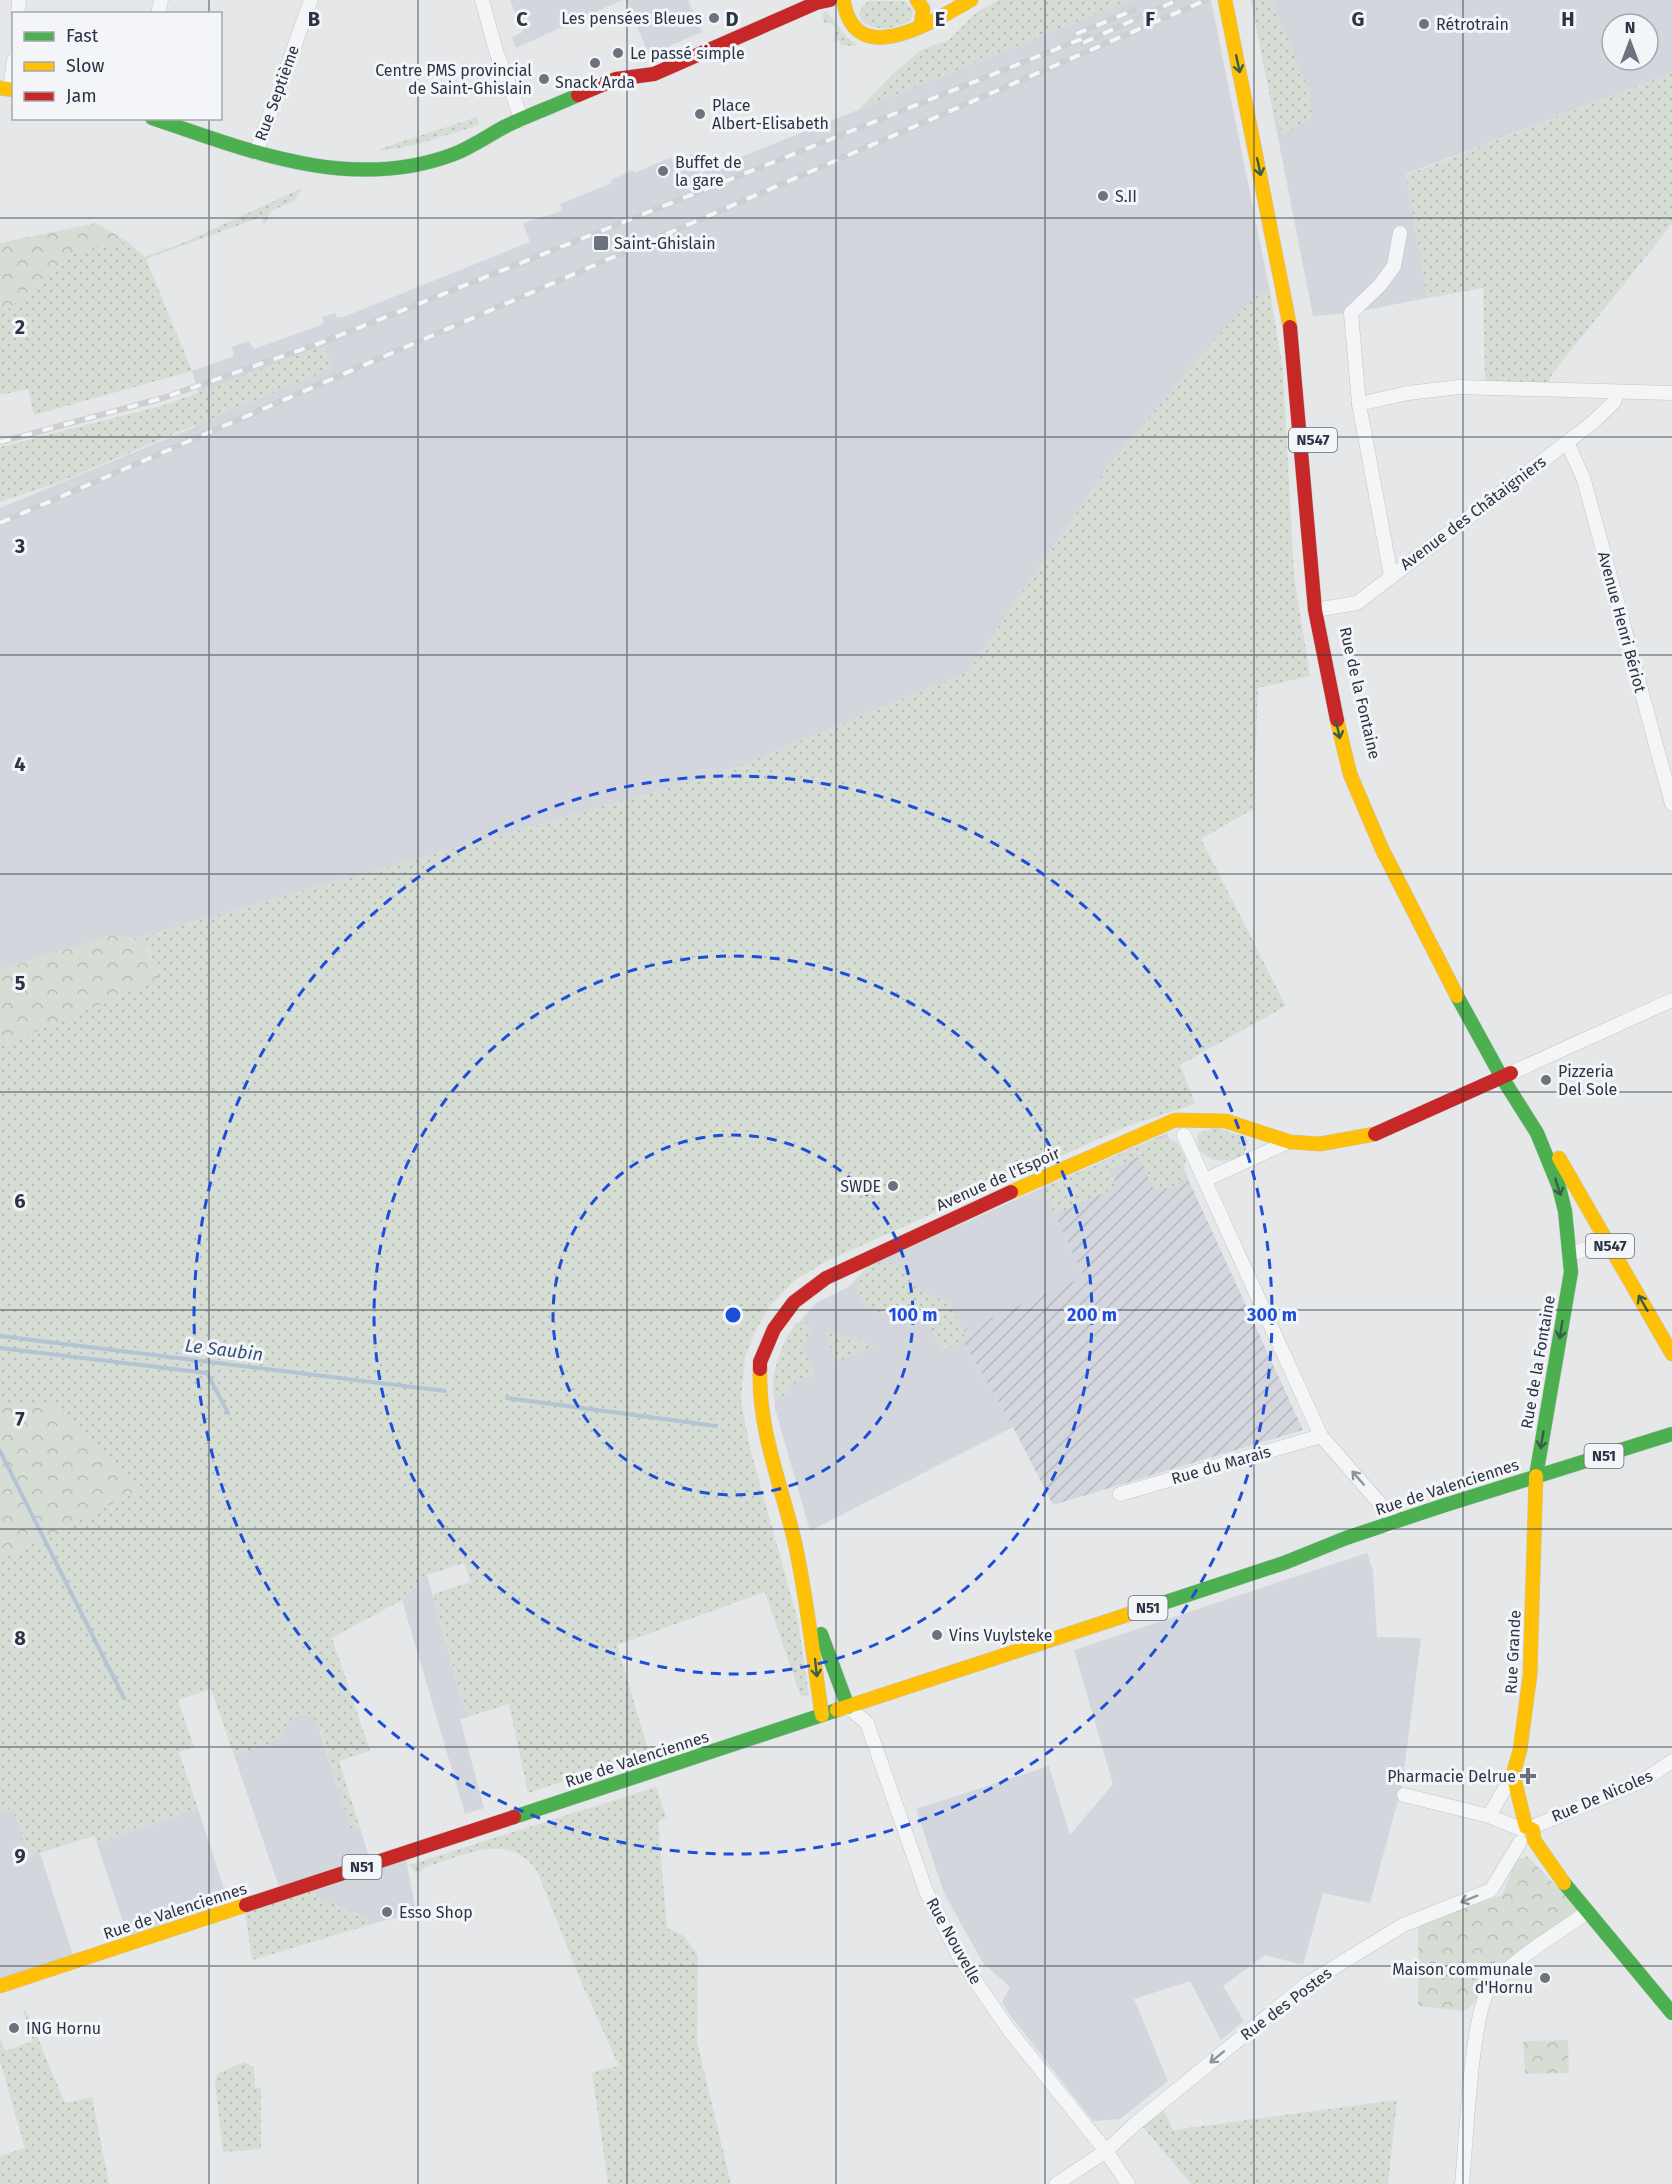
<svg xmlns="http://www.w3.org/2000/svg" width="1672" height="2184" font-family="'Fira Sans',sans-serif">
	<defs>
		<pattern id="industrial-furrows" width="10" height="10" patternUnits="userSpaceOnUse" patternTransform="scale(1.5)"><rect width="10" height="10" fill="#d3d6dc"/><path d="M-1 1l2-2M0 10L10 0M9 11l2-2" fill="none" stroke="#b5b8be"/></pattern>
		<pattern id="grass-dots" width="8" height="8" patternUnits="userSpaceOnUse" patternTransform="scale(1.5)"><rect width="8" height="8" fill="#d6ddd5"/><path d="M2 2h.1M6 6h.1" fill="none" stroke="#b8beb8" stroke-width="1.8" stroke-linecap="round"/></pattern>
		<pattern id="forest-crowns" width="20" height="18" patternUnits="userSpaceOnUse" patternTransform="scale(1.5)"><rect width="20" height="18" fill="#d6ddd5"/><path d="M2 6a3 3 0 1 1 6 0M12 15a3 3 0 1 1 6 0" fill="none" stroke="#b8beb8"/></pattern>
	</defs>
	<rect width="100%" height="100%" fill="#e5e7e9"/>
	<g fill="#d3d6dc" fill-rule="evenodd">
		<polygon points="510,0 622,0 516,48 512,37 523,32"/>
		<polygon points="626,0 688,0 702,32 649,55"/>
		<polygon points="1131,0 1211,0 1270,292 1257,294 1109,465 968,672 725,772 133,939 111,935 0,970 0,508 195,427 198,392 192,371 234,356 232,347 248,341 254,349 321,325 324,322 322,317 335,313 337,318 346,316 530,242 523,223 559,212 562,210 560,204 612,183 611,180 633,170 635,173 671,157 674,164 692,154 701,173"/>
		<path d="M 1251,0 L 1672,0 L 1672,73 L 1406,174 L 1427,298 L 1351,313 L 1313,316 ZM 1612,24 L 1648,24 L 1648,60 L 1612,60 Z"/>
		<polygon points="1042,1188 1084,1277 963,1341 1013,1427 810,1531 775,1408 773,1377 787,1336 816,1303 850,1286 868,1266"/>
		<polygon points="1367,1553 1373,1571 1377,1637 1421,1638 1402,1786 1370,1903 1323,1893 1303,1965 1265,1955 1223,1986 1244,2021 1221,2040 1190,1981 1134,1999 1168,2081 1120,2119 1093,2121 1007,2011 1002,2002 1010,1987 983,1963 944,1893 916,1809 1049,1766 1070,1835 1113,1784 1074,1650"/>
		<polygon points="427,1575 467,1717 460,1719 484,1808 465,1814 402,1600"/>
		<polygon points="300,1714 313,1716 317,1723 352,1830 360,1828 371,1864 405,1853 416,1912 369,1925 367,1918 316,1897 281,1893 234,1755 280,1738 291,1719"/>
		<polygon points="12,1807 30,1856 40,1853 75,1961 0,1986 0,1811"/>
		<polygon points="198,1809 231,1910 130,1943 97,1843"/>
	</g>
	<polygon fill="url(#industrial-furrows)" points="1167,1133 1303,1430 1053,1505 1013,1427 963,1341 964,1330 1084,1277 1042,1188"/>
	<g fill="url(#grass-dots)">
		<polygon points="999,0 1131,0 858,110 895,72 921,50 949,40 977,12"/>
		<polygon points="1251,0 1272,0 1310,93 1312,118 1283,134 1272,106"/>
		<path d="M 869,1 L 904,1 L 913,10 L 912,18 C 901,30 865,34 859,15 L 862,7 Z"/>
		<polygon points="826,11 848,38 856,44 856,46 841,45 839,40 834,42 836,28 831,23 825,23 822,15"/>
		<polygon points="1672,73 1672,224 1552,374 1548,384 1485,382 1483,288 1427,298 1406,175"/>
		<polygon points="477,117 479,125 415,145 381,151 380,149"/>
		<polygon points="302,188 294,201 271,211 264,226 261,217 146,259 192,371 34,415 28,389 0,395 0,316 77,251 128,242 145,257 185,242"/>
		<path d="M 1270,292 L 1283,369 L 1294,577 L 1310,676 L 1258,688 L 1253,809 L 1201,839 L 1286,1006 L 1180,1065 L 1195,1104 L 1128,1126 L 825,1262 L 794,1281 L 770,1306 L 757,1328 L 745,1357 L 741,1401 L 750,1448 L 798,1621 L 809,1694 L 801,1697 L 765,1592 L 617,1645 L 649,1753 L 528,1793 L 509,1704 L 467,1717 L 433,1594 L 471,1582 L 464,1563 L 427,1575 L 402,1600 L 332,1638 L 370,1751 L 339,1761 L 360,1828 L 352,1831 L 321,1732 L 313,1716 C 283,1711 294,1728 278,1739 C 266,1747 247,1750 234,1755 L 211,1689 L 178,1700 L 194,1747 L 179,1752 L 198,1809 L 97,1843 L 94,1836 L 30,1856 L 12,1808 L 0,1811 L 0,1560 L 142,1489 L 58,1407 L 0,1403 L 0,1047 L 159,979 L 150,951 L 133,939 L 725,772 L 968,672 L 1109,465 L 1217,337 L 1257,294 Z"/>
		<polygon points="324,345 332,368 60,482 0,502 0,447 165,405"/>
		<path d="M 1215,1128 L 1244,1136 L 1248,1140 L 1244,1155 C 1225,1163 1214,1163 1198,1150 L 1198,1133 Z"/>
		<polygon points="1160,1137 1177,1142 1186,1158 1183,1178 1173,1188 1154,1189 1138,1157 1110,1170 1117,1187 1055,1215 1042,1188"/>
		<path d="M 885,1261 C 906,1265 905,1280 920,1291 C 928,1296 939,1298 948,1301 L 964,1330 L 963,1341 L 942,1351 L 924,1315 L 910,1309 L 879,1314 C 861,1308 847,1283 867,1268 C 871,1264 879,1263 885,1261 Z"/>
		<path d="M 806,1321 L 811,1332 L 802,1347 L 815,1374 L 787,1387 L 790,1394 L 774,1399 C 771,1371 780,1347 796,1323 L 801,1326 Z"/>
		<polygon points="824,1329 831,1332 875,1346 837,1362"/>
		<path d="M 656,1787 L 666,1817 L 658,1822 L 667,1928 L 684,1936 L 698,1955 L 697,2042 L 731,2184 L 608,2184 L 592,2072 L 619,2066 L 583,1986 L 537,1871 C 508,1830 464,1856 425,1867 L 418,1874 L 409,1865 Z"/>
		<polygon points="312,1883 316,1897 367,1918 369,1925 252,1960 244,1905"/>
		<polygon points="26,2010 65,2103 92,2097 109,2184 0,2184 0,2156 25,2148 0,2061 0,2037 5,2051 33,2041 23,2011"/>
		<polygon points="244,2062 254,2067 255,2088 261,2088 261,2149 223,2152 215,2084 217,2074"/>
		<polygon points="1397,2100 1388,2184 1191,2184 1142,2126 1163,2109 1173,2130"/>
	</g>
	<g fill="url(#forest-crowns)">
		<polygon points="96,223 128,242 77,251 0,316 0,243"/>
		<path d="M 111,935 C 147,941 149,946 160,979 L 0,1047 L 0,970 Z"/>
		<polygon points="0,1403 58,1407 142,1489 0,1560"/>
		<polygon points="1527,1856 1582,1912 1484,1982 1482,1993 1466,2011 1418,2006 1418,1923 1502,1895 1516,1861"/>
		<polygon points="1568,2040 1569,2073 1525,2074 1523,2041"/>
	</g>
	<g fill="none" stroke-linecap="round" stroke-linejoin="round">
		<g stroke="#b3c4d4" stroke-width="4">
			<polyline points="0,1336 445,1391"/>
			<polyline points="0,1348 207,1373 228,1413"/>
			<polyline points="507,1398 716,1426"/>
			<polyline points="0,1451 124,1698"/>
		</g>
		<defs>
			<g id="street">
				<polyline points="482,0 496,51 522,120"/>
				<polyline points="18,14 19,0"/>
				<polyline points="158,14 161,0"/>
				<polyline points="10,89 14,60"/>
				<polyline points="256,153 311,0"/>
				<polyline points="1359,404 1408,393 1459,387 1672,393"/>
				<polyline points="1567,442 1584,480 1672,804"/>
				<polyline points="1391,576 1359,404 1351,313 1380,285 1394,266 1400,233"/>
				<polyline points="1315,610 1357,603 1592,423 1614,402 1617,392"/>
				<polyline points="1511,1073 1672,1000"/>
				<polyline points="1184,1135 1321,1436 1390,1515 1394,1522 1388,1527"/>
				<polyline points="1205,1180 1288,1142"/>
				<polyline points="1571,1254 1592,1247 1610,1246"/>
				<polyline points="1120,1494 1321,1436"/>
				<polyline points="848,1707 867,1723 926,1891 961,1960 1009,2030 1106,2151 1128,2184"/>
				<polyline points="1404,1795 1489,1816 1521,1829"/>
				<polyline points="1489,1816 1513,1774"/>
				<polyline points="1530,1828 1644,1780 1672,1761"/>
				<polyline points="1056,2184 1106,2151 1135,2124 1307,1984 1403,1925 1491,1890 1520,1842"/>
				<path d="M 1462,2184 C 1466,2146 1471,2009 1491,1986 C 1516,1957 1555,1935 1586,1913"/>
			</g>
			<g id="fast">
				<path d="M 152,118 C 249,151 352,193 454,154 C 472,147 489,135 506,126 C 529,115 554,106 578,95"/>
				<polyline points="1457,996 1501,1076 1537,1133 1559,1187 1565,1211 1571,1272 1536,1476"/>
				<polyline points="1160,1604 1284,1563 1346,1538 1442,1506 1672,1434"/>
				<polyline points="821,1634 848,1707"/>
				<polyline points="514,1817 837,1710"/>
				<polyline points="1564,1883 1672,2013"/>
			</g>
			<g id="slow">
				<polyline points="917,0 923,9 921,26"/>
				<polyline points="1225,0 1290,327"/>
				<path d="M 844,3 C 857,72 936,19 971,0"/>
				<polyline points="0,88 14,90"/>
				<polyline points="1337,720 1350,774 1382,849 1457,996"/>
				<polyline points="1559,1158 1672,1354"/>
				<polyline points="1011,1192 1175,1120 1226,1121 1290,1142 1320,1144 1375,1134"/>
				<path d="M 760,1369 C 758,1428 780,1481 794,1539 C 807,1596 813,1657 822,1715"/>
				<polyline points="1536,1476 1530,1675 1520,1750 1513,1774 1526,1827 1533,1830 1534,1840 1564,1883"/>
				<polyline points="837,1710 1160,1604"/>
				<polyline points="0,1986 246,1905"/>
			</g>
			<g id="jam">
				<polyline points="578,95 616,79 654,74 816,3 830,0"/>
				<polyline points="1290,327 1315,610 1337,720"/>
				<polyline points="1375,1134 1511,1073"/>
				<polyline points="760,1369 760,1362 774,1329 794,1302 826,1278 1011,1192"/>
				<polyline points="246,1905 514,1817"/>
			</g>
		</defs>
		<use href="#street" stroke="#c3c5c7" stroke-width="15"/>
		<use href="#fast" stroke="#c3c5c7" stroke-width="15"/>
		<use href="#slow" stroke="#c3c5c7" stroke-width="15"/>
		<use href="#jam" stroke="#c3c5c7" stroke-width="15"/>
		<use href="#street" stroke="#f4f5f6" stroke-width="14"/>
		<use href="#fast" stroke="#4caf50" stroke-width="14"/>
		<use href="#slow" stroke="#ffc107" stroke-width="14"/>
		<use href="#jam" stroke="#c62828" stroke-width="14"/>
		<defs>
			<g id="rail">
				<polyline points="1076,34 1134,10"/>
				<polyline points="1083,43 1173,2"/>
				<polyline points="0,442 163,398 323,342 1089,36"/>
				<polyline points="0,523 1206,0"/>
			</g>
		</defs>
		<use href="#rail" stroke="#cdcfd1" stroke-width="6"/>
		<use href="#rail" stroke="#f3f5f8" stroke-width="4" stroke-dasharray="11" stroke-linecap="butt"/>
	</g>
	<defs><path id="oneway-shaft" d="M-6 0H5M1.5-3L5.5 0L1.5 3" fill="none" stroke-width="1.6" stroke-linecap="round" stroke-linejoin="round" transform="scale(1.5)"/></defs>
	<g stroke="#365f48">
		<use href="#oneway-shaft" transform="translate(1238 64) rotate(78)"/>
		<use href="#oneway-shaft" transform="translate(1259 167) rotate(78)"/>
		<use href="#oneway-shaft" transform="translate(1338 730) rotate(77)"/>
		<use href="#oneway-shaft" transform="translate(1558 1187) rotate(72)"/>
		<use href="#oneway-shaft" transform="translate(1643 1303) rotate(-120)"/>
		<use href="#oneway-shaft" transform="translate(1561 1330) rotate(99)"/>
		<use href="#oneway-shaft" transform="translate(1542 1440) rotate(100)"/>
		<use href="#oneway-shaft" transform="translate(816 1668) rotate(84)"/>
	</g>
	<g stroke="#8f949d">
		<use href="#oneway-shaft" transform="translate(1358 1478) rotate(-131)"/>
		<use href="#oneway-shaft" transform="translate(1469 1899) rotate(158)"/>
		<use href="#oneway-shaft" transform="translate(1217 2057) rotate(141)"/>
	</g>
	<path fill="none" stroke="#2a3444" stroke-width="1.5" stroke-opacity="0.55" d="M 209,0 L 209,14M 418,0 L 418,2184M 627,0 L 627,2184M 836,0 L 836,2184M 1045,0 L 1045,2184M 1254,0 L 1254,2184M 1463,0 L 1463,2184M 209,118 L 209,2184M 0,218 L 1672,218M 0,437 L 1672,437M 0,655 L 1672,655M 0,874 L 1672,874M 0,1092 L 1672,1092M 0,1310 L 1672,1310M 0,1529 L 1672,1529M 0,1747 L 1672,1747M 0,1966 L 1672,1966"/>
	<g fill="none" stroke="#1d4ed8" stroke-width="3" stroke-dasharray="10 8">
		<circle cx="733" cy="1315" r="180"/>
		<circle cx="733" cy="1315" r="359"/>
		<circle cx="733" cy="1315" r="539"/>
	</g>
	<g fill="#6b737e" stroke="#f3f5f8" stroke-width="2">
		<circle cx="714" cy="18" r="6"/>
		<circle cx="1424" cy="24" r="6"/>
		<circle cx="618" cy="53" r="6"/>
		<circle cx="595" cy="63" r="6"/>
		<circle cx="544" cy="79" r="6"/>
		<circle cx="700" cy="114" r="6"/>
		<circle cx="663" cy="171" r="6"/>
		<circle cx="1103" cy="196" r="6"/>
		<rect x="593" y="235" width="16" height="16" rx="3"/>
		<circle cx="1546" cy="1080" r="6"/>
		<circle cx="893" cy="1186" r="6"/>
		<circle cx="937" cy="1635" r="6"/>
		<path d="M1525 1767h6v6h6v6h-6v6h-6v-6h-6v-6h6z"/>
		<circle cx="387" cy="1912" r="6"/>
		<circle cx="1545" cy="1978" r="6"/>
		<circle cx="14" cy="2028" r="6"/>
	</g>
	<g text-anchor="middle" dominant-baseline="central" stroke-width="6" stroke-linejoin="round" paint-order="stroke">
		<g fill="#f3f5f8" stroke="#666e7a" stroke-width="1.5">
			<rect x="1289" y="428" width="48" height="24" rx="4.5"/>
			<rect x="1586" y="1234" width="48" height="24" rx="4.5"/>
			<rect x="1584.5" y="1444" width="39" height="24" rx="4.5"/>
			<rect x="1128.5" y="1596" width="39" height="24" rx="4.5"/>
			<rect x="342.5" y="1855" width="39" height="24" rx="4.5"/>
		</g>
		<g font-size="15" font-weight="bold" fill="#2a3444">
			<text x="1313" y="440">N547</text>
			<text x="1610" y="1246">N547</text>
			<text x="1604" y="1456">N51</text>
			<text x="1148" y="1608">N51</text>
			<text x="362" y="1867">N51</text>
		</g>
		<g font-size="16" fill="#2a3444" stroke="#f3f5f8" text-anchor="start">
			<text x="702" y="18" text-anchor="end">Les pensées Bleues</text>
			<text x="1436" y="24">Rétrotrain</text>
			<text x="630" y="53">Le passé simple</text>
			<text x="532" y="70" text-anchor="end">Centre PMS provincial<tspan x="532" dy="18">de Saint-Ghislain</tspan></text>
			<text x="595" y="82" text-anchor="middle">Snack Arda</text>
			<text x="712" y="105">Place<tspan x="712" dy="18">Albert-Elisabeth</tspan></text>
			<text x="675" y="162">Buffet de<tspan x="675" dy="18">la gare</tspan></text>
			<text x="1115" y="196">S.II</text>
			<text x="614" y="243">Saint-Ghislain</text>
			<text x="1558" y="1071">Pizzeria<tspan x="1558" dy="18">Del Sole</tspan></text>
			<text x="881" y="1186" text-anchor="end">SWDE</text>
			<text x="949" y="1635">Vins Vuylsteke</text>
			<text x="1516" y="1776" text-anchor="end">Pharmacie Delrue</text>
			<text x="399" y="1912">Esso Shop</text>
			<text x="1533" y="1969" text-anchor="end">Maison communale<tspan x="1533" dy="18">d'Hornu</tspan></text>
			<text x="26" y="2028">ING Hornu</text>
		</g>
		<g font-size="16" fill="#2a3444" stroke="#f3f5f8">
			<text transform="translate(277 93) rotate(-70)">Rue Septième</text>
			<text transform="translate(1473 513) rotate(-37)">Avenue des Châtaigniers</text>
			<text transform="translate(1622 622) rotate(75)">Avenue Henri Bériot</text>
			<text transform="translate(1360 693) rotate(77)">Rue de la Fontaine</text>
			<text transform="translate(998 1179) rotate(-24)">Avenue de l'Espoir</text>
			<text transform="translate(1538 1362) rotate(-80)">Rue de la Fontaine</text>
			<text transform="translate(1221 1465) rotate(-16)">Rue du Marais</text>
			<text transform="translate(1447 1487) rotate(-18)">Rue de Valenciennes</text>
			<text transform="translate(1513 1652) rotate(-87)">Rue Grande</text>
			<text transform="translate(637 1759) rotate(-18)">Rue de Valenciennes</text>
			<text transform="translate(1602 1796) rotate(-23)">Rue De Nicoles</text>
			<text transform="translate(175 1911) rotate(-18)">Rue de Valenciennes</text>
			<text transform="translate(954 1941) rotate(61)">Rue Nouvelle</text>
			<text transform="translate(1286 2004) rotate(-37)">Rue des Postes</text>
		</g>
		<g font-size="18" font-style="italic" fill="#335479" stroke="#f3f5f8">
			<text transform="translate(224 1350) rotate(7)">Le Saubin</text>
		</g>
	</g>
	<g font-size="20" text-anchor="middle" font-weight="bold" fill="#2a3444" stroke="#f3f5f8" stroke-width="6" stroke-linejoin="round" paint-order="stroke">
		<text x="314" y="26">B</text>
		<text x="522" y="26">C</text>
		<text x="732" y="26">D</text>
		<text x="940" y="26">E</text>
		<text x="1150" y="26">F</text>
		<text x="1358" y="26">G</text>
		<text x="1568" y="26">H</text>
		<text x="20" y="334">2</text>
		<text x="20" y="553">3</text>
		<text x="20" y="771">4</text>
		<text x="20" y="990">5</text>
		<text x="20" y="1208">6</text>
		<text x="20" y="1426">7</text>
		<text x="20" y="1645">8</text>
		<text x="20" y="1863">9</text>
	</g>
	<circle cx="733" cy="1315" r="9" fill="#1d4ed8" stroke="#f3f5f8" stroke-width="3"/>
	<g font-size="18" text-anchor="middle" font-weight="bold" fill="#1d4ed8" stroke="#f3f5f8" stroke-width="6" stroke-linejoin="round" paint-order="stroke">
		<text x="913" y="1321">100 m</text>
		<text x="1092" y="1321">200 m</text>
		<text x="1272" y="1321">300 m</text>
	</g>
	<rect x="12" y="12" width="210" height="108" fill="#f3f5f8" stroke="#a3a8b0" stroke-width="1.5"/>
	<rect x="24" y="32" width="30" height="9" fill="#4caf50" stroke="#a3a8b0" stroke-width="1.5"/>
	<text x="66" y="42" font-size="18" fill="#2a3444">Fast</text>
	<rect x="24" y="62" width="30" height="9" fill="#ffc107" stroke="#a3a8b0" stroke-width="1.5"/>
	<text x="66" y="72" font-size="18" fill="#2a3444">Slow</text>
	<rect x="24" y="92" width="30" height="9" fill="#c62828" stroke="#a3a8b0" stroke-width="1.5"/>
	<text x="66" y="102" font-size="18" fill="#2a3444">Jam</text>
	<g transform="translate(1630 42)"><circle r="28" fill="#f3f5f8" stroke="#a3a8b0" stroke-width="1.5"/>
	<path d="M0-4.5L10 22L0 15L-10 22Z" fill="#6b737e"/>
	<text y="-9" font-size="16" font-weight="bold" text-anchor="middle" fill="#2a3444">N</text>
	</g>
</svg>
